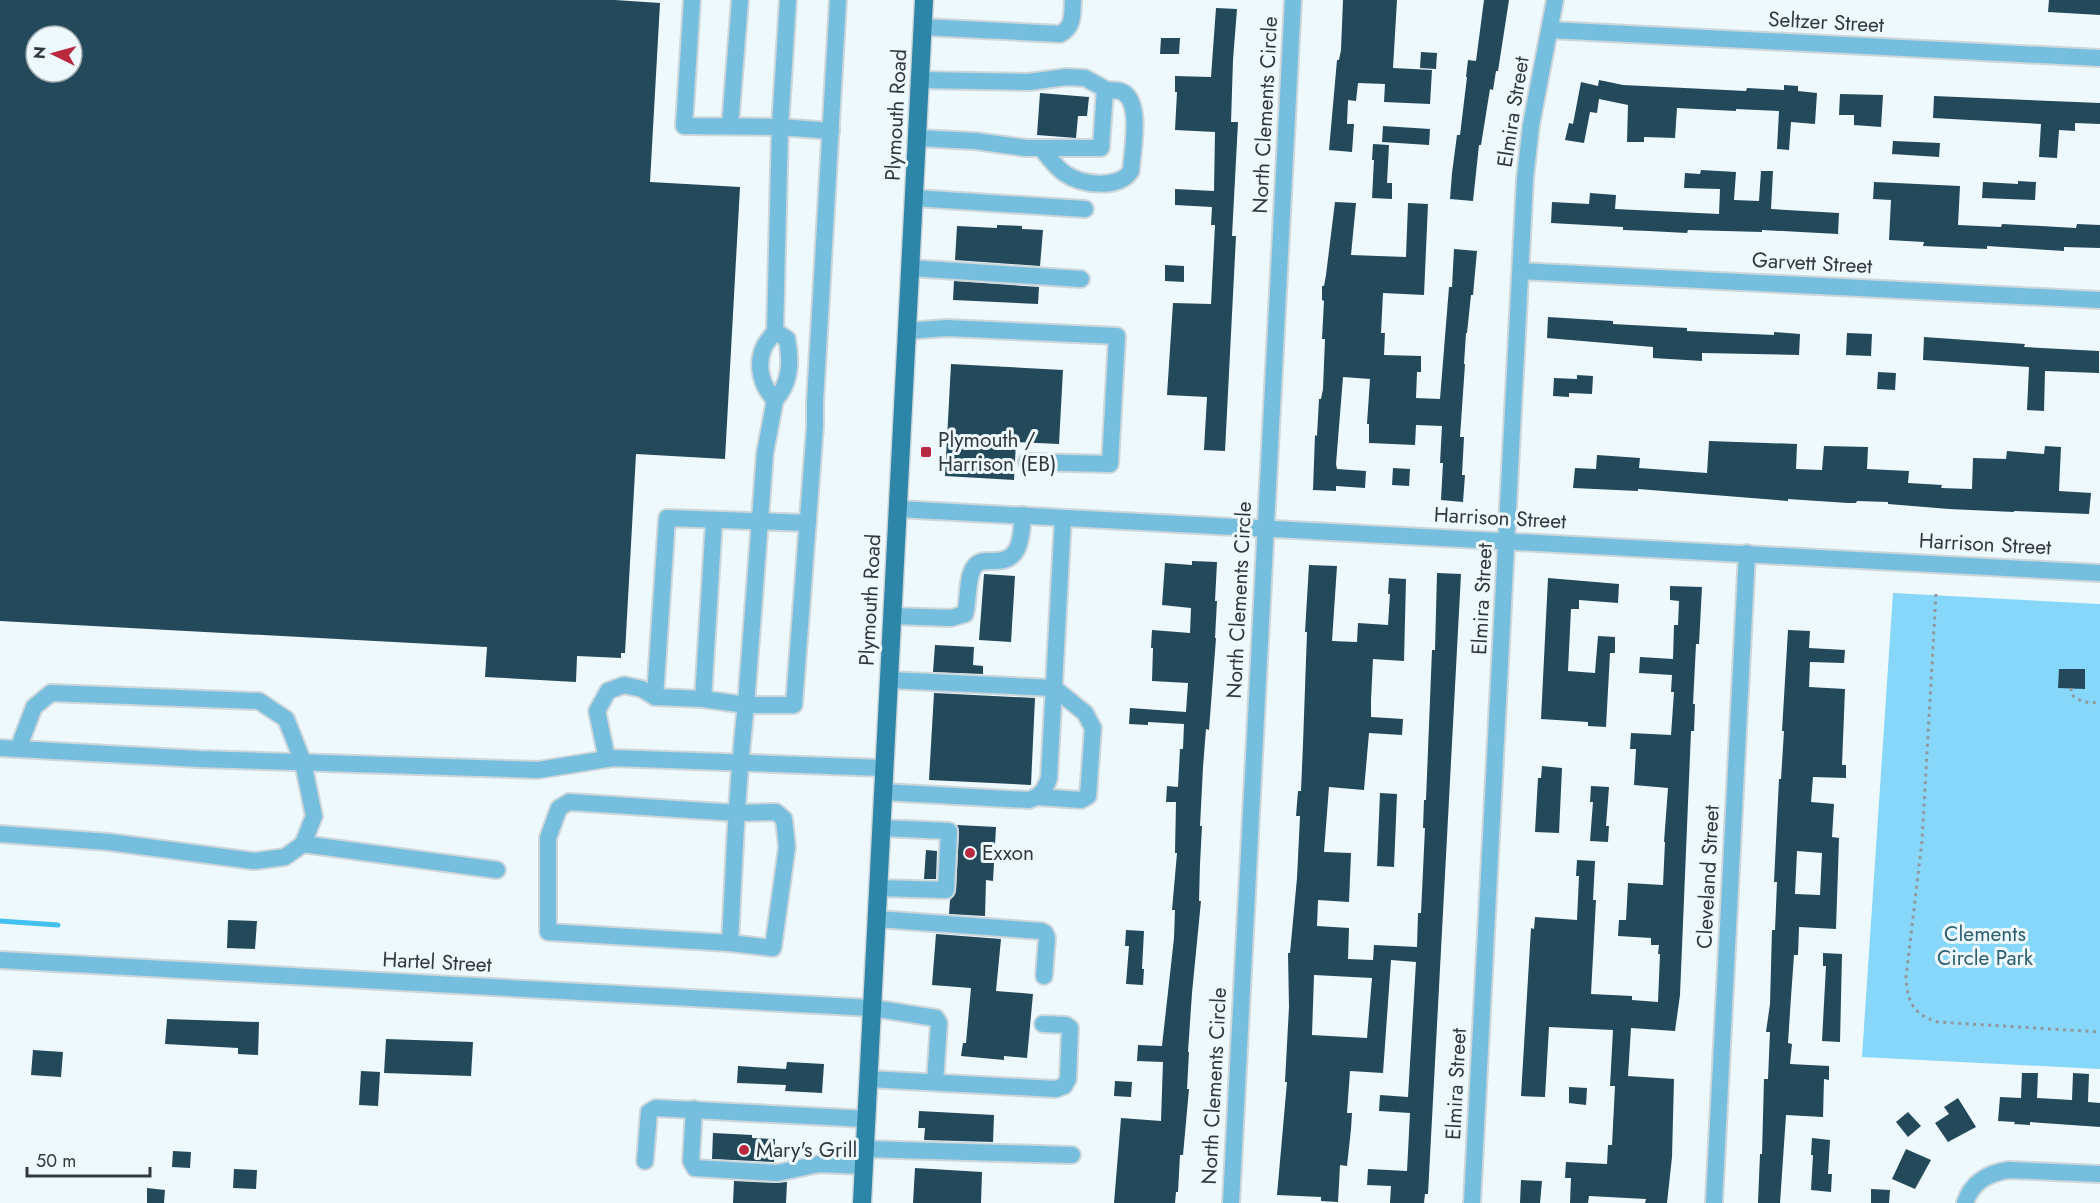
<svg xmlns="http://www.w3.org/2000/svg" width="2100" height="1203" font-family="Jost,sans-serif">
	<rect width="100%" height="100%" fill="#eef9fe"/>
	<polygon fill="#87d7fa" points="1893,593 2100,604 2100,1069 1862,1057"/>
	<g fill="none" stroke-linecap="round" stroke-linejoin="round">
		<polyline stroke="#42c1f2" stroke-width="5" points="0,921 58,925"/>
	</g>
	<g fill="#23495a" fill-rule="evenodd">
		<path d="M 0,0 L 615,0 L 660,3 L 650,182 L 740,187 L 725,459 L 636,454 L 625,653 L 621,653 L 621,658 L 577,656 L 576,682 L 485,677 L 487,647 L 0,621 ZM 36,36 L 72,36 L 72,72 L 36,72 Z"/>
		<polygon points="1343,0 1397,0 1393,68 1432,70 1430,104 1384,102 1385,84 1358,83 1356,101 1348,100 1347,124 1354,124 1352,152 1329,150 1337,60 1339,60 1341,50"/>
		<polygon points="1484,0 1509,0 1498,71 1496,71 1493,90 1490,89 1481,145 1479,145 1473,201 1450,199 1452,173 1457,135 1460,135 1467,77 1466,77 1468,60 1476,61"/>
		<polygon points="2049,0 2100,0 2100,15 2048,12"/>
		<polygon points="1216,8 1237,9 1233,60 1231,122 1238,122 1232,236 1236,236 1225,451 1204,450 1207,397 1167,395 1173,303 1211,304 1215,225 1211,225 1212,207 1175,205 1175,189 1214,191 1215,132 1175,130 1177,92 1175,92 1175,76 1211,77"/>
		<polygon points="1161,38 1180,38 1179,54 1160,54"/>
		<polygon points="1421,52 1437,53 1436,69 1420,68"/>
		<polygon points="1599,80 1623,85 1746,91 1747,88 1784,90 1784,85 1798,86 1798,91 1817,93 1815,124 1791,122 1789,150 1777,149 1779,111 1736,109 1736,111 1677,108 1675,138 1644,137 1644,142 1627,142 1628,105 1599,99 1597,113 1590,112 1584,143 1565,140 1569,123 1573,124 1581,82 1598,86"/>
		<polygon points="1040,93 1089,97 1087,116 1078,116 1076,138 1037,135"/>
		<polygon points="1840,94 1883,95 1881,127 1854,125 1854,115 1839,115"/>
		<polygon points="1934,96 2100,103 2100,124 2075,123 2075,131 2059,130 2057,158 2039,157 2041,124 1933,118"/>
		<polygon points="1383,126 1430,129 1429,145 1382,142"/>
		<polygon points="1893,141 1940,143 1939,157 1892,154"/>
		<polygon points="1373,144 1389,145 1387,183 1392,183 1392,199 1372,198 1374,160 1372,160"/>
		<polygon points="1701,170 1736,172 1734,200 1759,201 1761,171 1773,171 1771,209 1839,213 1838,234 1762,230 1762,232 1688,230 1687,233 1649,231 1623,230 1623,227 1551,223 1552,202 1589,204 1590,193 1616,195 1615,209 1719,214 1720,189 1684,188 1685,173 1700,174"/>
		<polygon points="2018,181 2036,182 2035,200 1982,198 1983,182 2018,184"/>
		<polygon points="1874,182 1960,186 1958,225 2001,227 2002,224 2076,228 2077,224 2100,225 2100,248 2064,247 2064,251 1987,246 1987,249 1923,246 1924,242 1889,240 1891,200 1873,199"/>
		<polygon points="1335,202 1356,203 1351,255 1406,257 1408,203 1428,204 1424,295 1383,293 1381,333 1385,333 1384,355 1421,356 1421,372 1417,372 1416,398 1440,399 1449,287 1452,287 1454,249 1477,251 1473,295 1471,295 1467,333 1466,333 1464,364 1465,364 1460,437 1464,437 1462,475 1465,475 1463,502 1441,500 1443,463 1440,463 1442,426 1416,425 1415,445 1369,443 1369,424 1367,424 1370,379 1343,377 1336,464 1337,469 1366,471 1365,488 1336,486 1336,491 1313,490 1315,435 1317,436 1319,399 1321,399 1323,389 1325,339 1322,339 1324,301 1322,300 1322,286 1324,286 1326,275"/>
		<polygon points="997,225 1022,226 1022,229 1043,230 1040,266 955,260 957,226 997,228"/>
		<polygon points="1165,265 1184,266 1184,282 1165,281"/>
		<polygon points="954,281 1039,287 1038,304 953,300"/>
		<polygon points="1548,317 1613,321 1613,324 1687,328 1687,331 1774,335 1774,332 1800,334 1799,355 1702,353 1702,361 1653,358 1653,347 1547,338"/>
		<polygon points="1847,333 1872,334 1871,356 1846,355"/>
		<polygon points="1924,337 2025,344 2024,347 2099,351 2099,373 2045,371 2044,411 2027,410 2029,367 1923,360"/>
		<polygon points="951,364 1063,370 1059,444 1016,442 1014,480 945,476"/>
		<polygon points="1878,372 1896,373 1895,390 1877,389"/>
		<polygon points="1577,375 1593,376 1592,394 1569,393 1569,397 1553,396 1554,378 1577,379"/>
		<polygon points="1709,441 1797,444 1796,469 1822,470 1824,446 1868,447 1867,469 1909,471 1908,483 1942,485 1941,488 1972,489 1973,458 2006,459 2007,451 2044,454 2045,446 2061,447 2059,491 2091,493 2089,514 2014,511 2014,512 1949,509 1888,504 1888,502 1857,501 1856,503 1848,503 1788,499 1788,501 1638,489 1638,491 1573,488 1575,468 1596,469 1597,455 1640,458 1639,468 1707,473"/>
		<polygon points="1393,468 1410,469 1409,486 1392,485"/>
		<polygon points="1192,561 1217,562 1215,601 1217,601 1215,638 1216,638 1209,730 1206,729 1203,767 1200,826 1202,826 1200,864 1199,901 1201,901 1192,993 1188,1052 1189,1052 1187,1089 1189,1089 1183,1155 1180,1155 1178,1192 1176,1192 1175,1203 1114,1203 1121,1118 1161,1121 1163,1062 1137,1061 1138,1045 1162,1046 1174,938 1175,910 1172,910 1177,853 1175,853 1176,802 1166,802 1167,786 1178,787 1180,749 1183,749 1184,724 1148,722 1148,725 1129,724 1130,708 1186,712 1188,683 1152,681 1153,648 1151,648 1152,630 1190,633 1191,608 1162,605 1165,563 1192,565"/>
		<path d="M 1309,565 L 1337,566 L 1332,641 L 1357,642 L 1358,623 L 1388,625 L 1390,594 L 1388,594 L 1389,578 L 1406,579 L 1404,661 L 1373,659 L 1371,700 L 1371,717 L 1403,719 L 1402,735 L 1369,733 L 1364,790 L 1329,787 L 1324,852 L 1351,853 L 1349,902 L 1318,900 L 1317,926 L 1349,928 L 1348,959 L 1373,960 L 1374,945 L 1417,947 L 1418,913 L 1421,913 L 1425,828 L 1423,828 L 1424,800 L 1426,800 L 1432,650 L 1435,650 L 1437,573 L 1461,574 L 1428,1194 L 1425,1194 L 1424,1203 L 1390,1203 L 1391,1186 L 1367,1185 L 1368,1169 L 1407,1171 L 1410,1113 L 1379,1111 L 1380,1095 L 1408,1097 L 1416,962 L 1391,960 L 1383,1073 L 1350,1071 L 1347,1113 L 1352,1113 L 1351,1129 L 1347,1166 L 1340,1165 L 1338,1202 L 1321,1201 L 1321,1197 L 1277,1195 L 1287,1082 L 1285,1082 L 1289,1007 L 1288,953 L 1290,953 L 1297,878 L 1300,816 L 1296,816 L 1298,791 L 1301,791 L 1303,744 L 1307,632 L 1305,632 ZM 1314,975 L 1372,978 L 1367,1038 L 1312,1035 Z"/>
		<polygon points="984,574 1015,576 1011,642 979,640"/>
		<polygon points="1548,578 1619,584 1618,603 1579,600 1579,609 1571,609 1568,671 1595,673 1598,636 1615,637 1615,653 1610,653 1606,727 1588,726 1588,722 1541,719"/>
		<polygon points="1670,586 1702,587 1699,644 1696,644 1693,704 1695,704 1694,731 1691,731 1680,995 1675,1031 1631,1028 1628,1076 1674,1079 1672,1157 1667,1203 1645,1203 1646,1199 1589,1196 1588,1203 1570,1203 1571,1178 1565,1178 1566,1162 1607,1164 1608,1145 1612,1145 1615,1086 1610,1086 1613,1030 1549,1027 1545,1097 1521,1096 1531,928 1534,929 1535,917 1577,920 1579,876 1576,876 1577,860 1595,861 1593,900 1596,900 1591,994 1632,996 1632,1000 1658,1002 1660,954 1658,954 1659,945 1651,945 1651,938 1618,936 1619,920 1626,920 1628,883 1663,885 1665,842 1664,842 1668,788 1634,785 1636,749 1630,749 1631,733 1671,735 1674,692 1671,692 1672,675 1639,673 1640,657 1673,659 1674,625 1678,625 1679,601 1670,600"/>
		<path d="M 1788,630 L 1810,631 L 1809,648 L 1845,650 L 1844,663 L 1810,662 L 1809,687 L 1845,689 L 1842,765 L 1846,765 L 1846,778 L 1813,777 L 1811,802 L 1834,804 L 1832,837 L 1839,838 L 1836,929 L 1799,927 L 1798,955 L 1794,955 L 1791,997 L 1788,1043 L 1792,1044 L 1790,1064 L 1829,1066 L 1829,1080 L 1824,1079 L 1823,1117 L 1786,1115 L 1780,1203 L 1758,1203 L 1760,1154 L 1762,1154 L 1764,1079 L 1768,1079 L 1770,1032 L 1766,1032 L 1770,1004 L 1772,930 L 1775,930 L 1777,882 L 1774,882 L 1779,779 L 1781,779 L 1784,731 L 1782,731 ZM 1797,851 L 1822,853 L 1820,895 L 1795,894 Z"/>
		<polygon points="935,645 974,647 973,665 983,666 983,674 933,672"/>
		<polygon points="2059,669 2085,669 2085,689 2058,688"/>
		<polygon points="934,693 1035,698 1031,785 929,780"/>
		<polygon points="1542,766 1562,768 1559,833 1535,832 1538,778 1541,778"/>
		<polygon points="1591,786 1609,787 1606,826 1609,826 1608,842 1590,841 1593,802 1590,802"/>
		<polygon points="1380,793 1397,794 1394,867 1377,866"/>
		<polygon points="957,825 996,827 993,881 986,880 985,916 949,914 950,900 954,896 956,891 959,832"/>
		<polygon points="926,850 937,851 936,879 924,879"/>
		<polygon points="228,920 257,921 255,949 227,948"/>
		<polygon points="1126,930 1144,931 1142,969 1144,969 1143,985 1126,984 1129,946 1125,946"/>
		<polygon points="936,934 1001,939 996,991 1033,994 1027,1058 1004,1056 1004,1060 961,1056 963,1043 966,1043 971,988 932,985"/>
		<polygon points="1823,953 1842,954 1840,1042 1822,1041 1826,966 1823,966"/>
		<polygon points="167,1019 259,1022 258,1055 238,1054 238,1048 165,1044"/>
		<polygon points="386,1039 473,1042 471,1076 384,1073"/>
		<polygon points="33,1050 63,1052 61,1077 31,1075"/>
		<polygon points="787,1062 824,1064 822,1093 785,1091 786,1085 737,1083 738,1066 786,1069"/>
		<polygon points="361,1071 380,1072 378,1106 359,1105"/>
		<polygon points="2022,1073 2038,1073 2037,1098 2072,1100 2073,1073 2089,1074 2088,1102 2100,1103 2100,1127 2030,1122 2030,1125 2014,1124 2015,1122 1998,1121 2000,1097 2021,1098"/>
		<polygon points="1115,1081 1132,1082 1131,1097 1114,1096"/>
		<polygon points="1569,1087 1587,1088 1586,1105 1569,1103"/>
		<polygon points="1958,1098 1976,1127 1948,1142 1935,1123 1949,1114 1944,1107"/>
		<polygon points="919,1111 994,1115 993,1142 924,1140 925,1128 918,1128"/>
		<polygon points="1908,1112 1921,1126 1908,1137 1896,1122"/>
		<polygon points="713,1133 752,1135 752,1138 775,1139 774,1162 712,1159"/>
		<polygon points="1812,1138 1830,1140 1828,1174 1832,1174 1831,1192 1811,1190 1813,1155 1811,1155"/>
		<polygon points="1906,1149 1931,1160 1915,1189 1892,1179"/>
		<polygon points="173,1151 191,1152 190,1168 172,1167"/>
		<polygon points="915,1168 982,1172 981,1203 913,1203"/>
		<polygon points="234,1169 257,1170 256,1189 233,1188"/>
		<polygon points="1521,1180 1542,1181 1540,1203 1520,1203"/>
		<polygon points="734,1181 776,1183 787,1182 786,1203 733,1203"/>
		<polygon points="147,1188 165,1190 164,1203 147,1203"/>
		<polygon points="1871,1189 1890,1190 1889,1203 1871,1203"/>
	</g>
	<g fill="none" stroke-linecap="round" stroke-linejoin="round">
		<defs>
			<g id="minor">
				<polyline points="692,0 684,126 780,127 831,131"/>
				<path d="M 923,27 L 1060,34 C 1074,27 1072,15 1073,0"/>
				<polyline points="1550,30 2100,58"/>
				<polyline points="730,126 740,0"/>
				<polyline points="917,138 975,141 1026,148 1101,148 1105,89 1085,78 1066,77 1029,82 920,80"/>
				<path d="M 1041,148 C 1048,157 1056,167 1064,173 C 1081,185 1118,190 1131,171 C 1132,152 1142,105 1124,93 C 1119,89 1111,91 1105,90"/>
				<polyline points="914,198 1085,209"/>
				<polyline points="910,268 1081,279"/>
				<polyline points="1521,271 2100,300"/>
				<path d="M 775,331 L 787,339 C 791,361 791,383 775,400 C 761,386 756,365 764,347 C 767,341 772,336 775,331 L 780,127 L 788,0"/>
				<polyline points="907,331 947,328 1117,336 1110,464 1027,462"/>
				<polyline points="898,509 2100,573"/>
				<path d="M 892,616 L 951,618 L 965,614 C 969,601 966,572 977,564 C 982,560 989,561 995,561 C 1022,561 1021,536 1023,515"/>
				<polyline points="889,680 1054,688 1085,713 1093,728 1088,796 1081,800 1038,797"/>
				<polyline points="655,697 667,518 808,523"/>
				<polyline points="703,699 714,520"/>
				<polyline points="0,748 200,759 538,770 613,758 884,768"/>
				<polyline points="607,759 597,711 608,691 624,685 642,689 655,697 703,699 746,705 765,453 775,400"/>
				<path d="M 883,792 L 1029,800 C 1041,796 1045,790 1049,778 L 1063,518"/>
				<polyline points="0,834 109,842 254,861 285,857 303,844 314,816 303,762 286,719 259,701 51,693 34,707 18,749"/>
				<polyline points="303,844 497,870"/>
				<polyline points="878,888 946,890 949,831 881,828"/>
				<polyline points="877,919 1041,931 1045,933 1047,938 1044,976"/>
				<path d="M 730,943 L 773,948 L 787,847 L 784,819 L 776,812 L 737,813 L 569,802 L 559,808 L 548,838 L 548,932 L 730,943 C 734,863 737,784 746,705 L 794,705 L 815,426 L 815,402 L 838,0"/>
				<polyline points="0,960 872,1008 936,1018 939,1023 935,1082"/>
				<polyline points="869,1079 1056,1089 1064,1086 1068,1079 1070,1028 1066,1025 1043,1024"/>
				<polyline points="694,1109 691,1161 695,1168 777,1173 819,1164 864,1166"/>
				<polyline points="865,1149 1072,1155"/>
				<polyline points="645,1161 649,1112 656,1108 867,1119"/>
				<polyline points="1231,1203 1293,0"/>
				<polyline points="1472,1203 1525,179 1531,125 1555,0"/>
				<polyline points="1714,1203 1747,553"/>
				<path d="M 1965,1203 C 1972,1182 1988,1173 2009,1170 L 2100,1174"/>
			</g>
			<polyline id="major" points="862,1203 924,0"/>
		</defs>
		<use href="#minor" stroke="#ccd6db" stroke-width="20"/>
		<use href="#major" stroke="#ccd6db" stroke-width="21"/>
		<g stroke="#8f989b" stroke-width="3" stroke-dasharray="3 4.5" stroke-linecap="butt">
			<path d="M 1936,594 L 1922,841 L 1906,977 C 1907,1001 1913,1015 1938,1022 L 2100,1032"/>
			<path d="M 2071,688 L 2071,694 C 2080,702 2089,704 2100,702"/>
		</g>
		<use href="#minor" stroke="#76bede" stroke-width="16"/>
		<use href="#major" stroke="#2d85a7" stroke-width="18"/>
	</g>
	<g fill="#b9283f" stroke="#eef9fe" stroke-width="2">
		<rect x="920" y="446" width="12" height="12" rx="3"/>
		<circle cx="970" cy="853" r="6"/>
		<circle cx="744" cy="1150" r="6"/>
	</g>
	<g text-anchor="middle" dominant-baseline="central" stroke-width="6" stroke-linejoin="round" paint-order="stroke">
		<g font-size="21" fill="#32383a" stroke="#eef9fe">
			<text transform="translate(1826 22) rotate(3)">Seltzer Street</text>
			<text transform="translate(1513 112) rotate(-81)">Elmira Street</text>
			<text transform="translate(896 115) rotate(-87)">Plymouth Road</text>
			<text transform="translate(1265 115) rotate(-87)">North Clements Circle</text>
			<text transform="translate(1812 263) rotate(3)">Garvett Street</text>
			<text transform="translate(1500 518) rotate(3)">Harrison Street</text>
			<text transform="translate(1985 544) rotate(3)">Harrison Street</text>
			<text transform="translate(1482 599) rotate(-87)">Elmira Street</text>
			<text transform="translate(870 600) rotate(-87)">Plymouth Road</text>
			<text transform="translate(1239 600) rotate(-87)">North Clements Circle</text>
			<text transform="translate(1708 877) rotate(-87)">Cleveland Street</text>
			<text transform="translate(437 962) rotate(3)">Hartel Street</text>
			<text transform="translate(1456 1084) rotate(-87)">Elmira Street</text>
			<text transform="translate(1214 1086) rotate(-87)">North Clements Circle</text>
		</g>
		<g font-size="21" fill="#32383a" stroke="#eef9fe" text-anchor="start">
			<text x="938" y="440">Plymouth /<tspan x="938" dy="24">Harrison (EB)</tspan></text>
			<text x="982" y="853">Exxon</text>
			<text x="756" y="1150">Mary's Grill</text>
		</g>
		<g font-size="21" fill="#2b5d71" stroke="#eef9fe">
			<text x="1985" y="934">Clements<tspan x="1985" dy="24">Circle Park</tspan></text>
		</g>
	</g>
	<g transform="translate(54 54) rotate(275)"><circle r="28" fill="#eef9fe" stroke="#a3acb0" stroke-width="1.5"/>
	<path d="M0-4.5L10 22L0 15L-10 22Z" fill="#b9283f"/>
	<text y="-9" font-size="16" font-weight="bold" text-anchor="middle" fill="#32383a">N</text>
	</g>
	<path d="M27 1167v9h123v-9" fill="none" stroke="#32383a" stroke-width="3"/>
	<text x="36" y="1167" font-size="18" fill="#32383a" stroke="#eef9fe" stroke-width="4.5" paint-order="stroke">50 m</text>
</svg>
